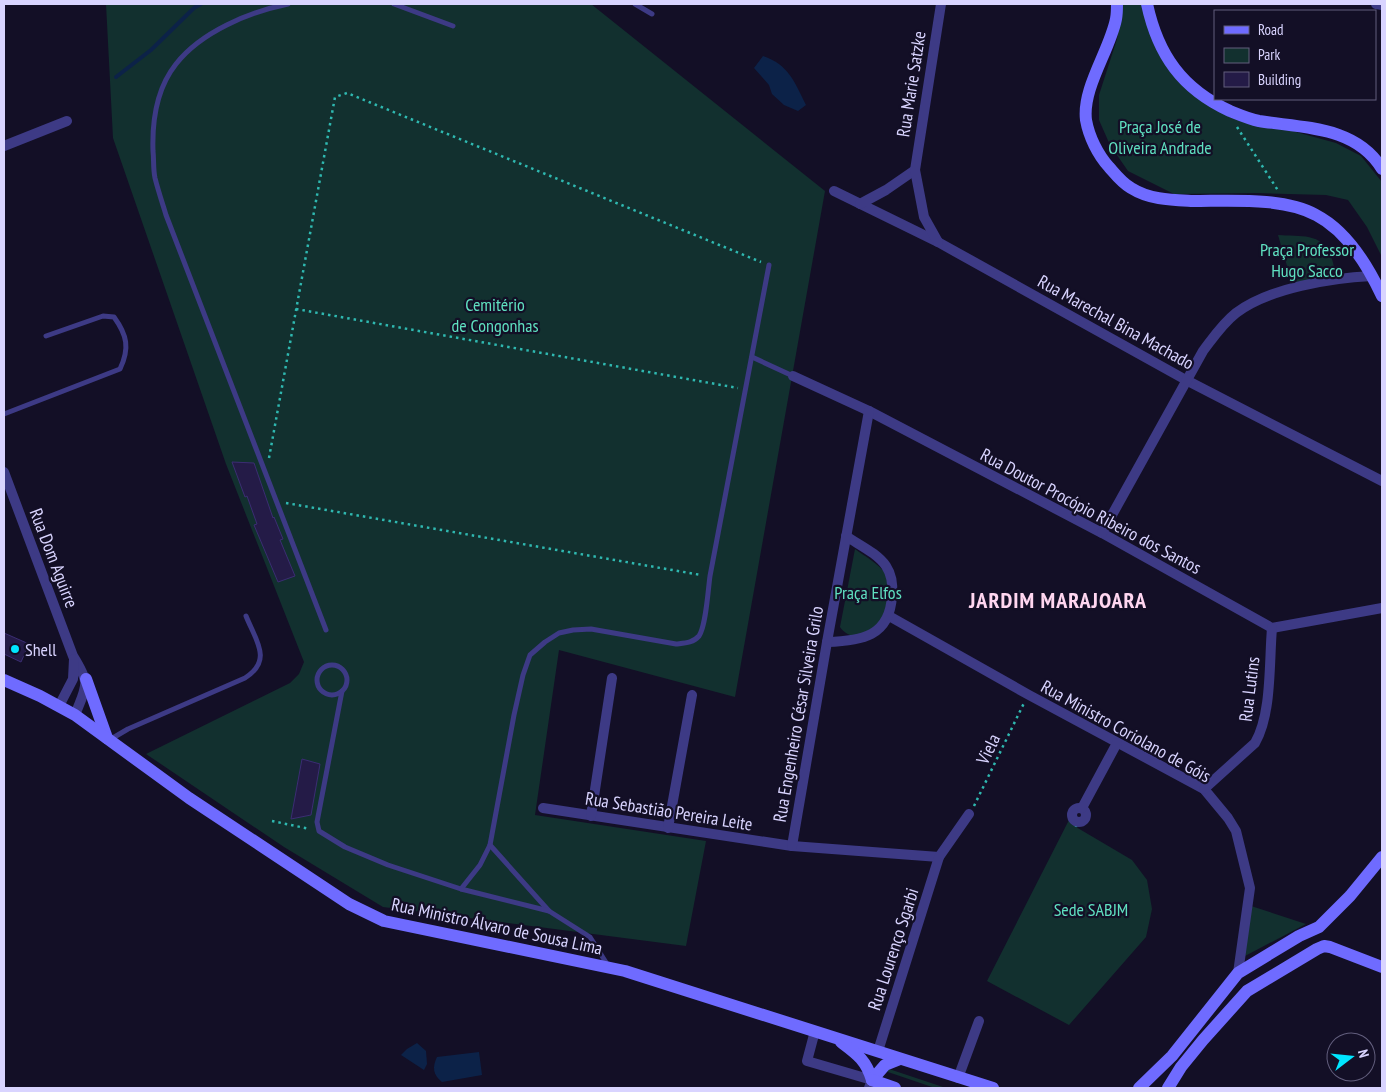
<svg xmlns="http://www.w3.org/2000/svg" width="1386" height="1092" font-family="'PT Sans Narrow',sans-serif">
	<rect width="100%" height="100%" fill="#130f26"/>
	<g fill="#12302f">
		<polygon points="106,4 591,4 825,191 735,697 559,650 535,815 706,841 686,946 383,907 284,847 146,754 290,683 299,674 304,662 226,464 113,138"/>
		<polygon points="1123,4 1142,4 1165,62 1176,79 1190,92 1296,132 1336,143 1361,156 1382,182 1382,257 1367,227 1348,200 1326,195 1257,193 1174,194 1128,171 1110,145 1099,120 1099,95 1117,39"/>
		<path d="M 1278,235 C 1300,237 1322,232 1331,256 C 1333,262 1335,269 1335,276 L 1292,283 Z"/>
		<path d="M 855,549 C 863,555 880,565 885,573 C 893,585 889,609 881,621 C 871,635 851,643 840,627 Z"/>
		<polygon points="1069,820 1076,827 1132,860 1147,880 1152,909 1146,937 1069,1025 987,981"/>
		<polygon points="1251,906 1306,924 1245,956"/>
		<polygon points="886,1068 946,1088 935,1088 888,1072"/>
	</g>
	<g fill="#0c2248">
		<path d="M 763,56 C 789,65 794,81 806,105 L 798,111 L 784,105 L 772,94 L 769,85 L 754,68 Z"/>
		<polygon points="417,1043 426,1051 427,1064 424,1070 401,1055 407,1049"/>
		<path d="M 479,1052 L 482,1075 L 442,1082 C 433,1075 432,1067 437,1057 Z"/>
	</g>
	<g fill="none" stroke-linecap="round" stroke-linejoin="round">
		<polyline stroke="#0c2248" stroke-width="4" points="116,77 151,50 194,8 201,4"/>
	</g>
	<g fill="#241b47" stroke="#3b2d73">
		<polygon points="232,462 254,463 273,518 274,517 283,539 280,540 295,576 278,582 254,525 257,524 247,496 245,497"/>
		<polygon points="4,633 29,644 21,662 4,654"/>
		<polygon points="302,759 320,764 311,815 291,819"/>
	</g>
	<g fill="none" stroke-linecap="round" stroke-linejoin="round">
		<g stroke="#2fb8b0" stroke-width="2.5" stroke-dasharray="2.5 4" stroke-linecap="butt">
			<polyline points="1237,127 1279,192"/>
			<polyline points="296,309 738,388"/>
			<polyline points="269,458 335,97 347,93 761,262"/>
			<polyline points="286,503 701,575"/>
			<polyline points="974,806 1024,703"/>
			<polyline points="272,821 310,829"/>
			<polyline points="1076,827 1077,822"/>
		</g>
		<g stroke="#3d3a85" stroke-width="5">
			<path d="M 288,4 C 249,12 201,32 176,64 C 157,88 152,122 153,151 C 154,160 153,169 155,178 C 158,190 162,202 166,215 L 326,630"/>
			<polyline points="394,4 453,26"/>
			<polyline points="635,4 652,14"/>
			<polyline points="752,357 793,376"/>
			<path d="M 4,414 L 120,369 C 130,348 127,335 114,317 L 103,316 L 46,336"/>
			<circle cx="332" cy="680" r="15"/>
			<path d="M 342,691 L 317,822 L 319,831 L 345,847 L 388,865 L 461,889 L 480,865 L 490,845 L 514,715 L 523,675 L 530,655 L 545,642 L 559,633 L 573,630 L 591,629 L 676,644 C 684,643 693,643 699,636 C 706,626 708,590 710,576 L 769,265"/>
			<path d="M 111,739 L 128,729 L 245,678 C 273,660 256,641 246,616"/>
			<polyline points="490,845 549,911 590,937 607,964"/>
			<polyline points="461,889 549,911"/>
		</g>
		<g stroke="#3d3a85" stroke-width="10">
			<polyline points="1376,4 1382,5"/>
			<polyline points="4,146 67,121"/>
			<polyline points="834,191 938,242 1186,380 1382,481"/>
			<polyline points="860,204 886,190 915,170"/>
			<polyline points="938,242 924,217 915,170 941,4"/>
			<polyline points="793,376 869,411 1102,533 1272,628 1382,608"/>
			<path d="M 4,472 L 73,656 C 91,685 87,684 75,715"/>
			<path d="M 1102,533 L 1203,351 C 1213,338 1222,324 1236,313 C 1269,288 1331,278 1372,276"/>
			<polyline points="889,616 1029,695 1204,789 1228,818 1236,831 1250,888 1238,973"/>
			<path d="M 827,642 C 861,641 890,637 892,595 C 893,585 892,575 886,566 C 877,553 859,545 846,536"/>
			<polyline points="59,706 73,679 74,659"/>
			<path d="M 1204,789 L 1255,743 C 1272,714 1269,662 1272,628"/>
			<circle cx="1079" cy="815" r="7"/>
			<polyline points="543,808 792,846 939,857"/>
			<polyline points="1082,808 1117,743"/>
			<polyline points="591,816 612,678"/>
			<polyline points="668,828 692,695"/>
			<polyline points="792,846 827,642 869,411"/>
			<polyline points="815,1031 807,1061 872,1080 869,1088"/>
			<polyline points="878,1051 939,857 969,814"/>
			<polyline points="958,1078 979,1021"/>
		</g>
		<g stroke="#6f6bff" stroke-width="12">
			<path d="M 1117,4 C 1117,9 1117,14 1116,19 C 1110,50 1082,88 1086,120 C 1089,137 1098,155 1109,167 C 1116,175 1122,183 1131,188 C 1150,200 1172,200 1193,201 C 1230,201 1284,197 1316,215 C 1347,231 1368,266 1382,296"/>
			<path d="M 1147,4 C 1158,55 1182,89 1230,111 C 1240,115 1249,119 1259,121 C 1303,128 1356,126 1382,169"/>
			<polyline points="86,679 107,738"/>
			<polyline points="4,680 40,696 75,715 189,798 349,904 384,921 625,971 993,1088"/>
			<path d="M 841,1042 C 857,1054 866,1060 872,1080"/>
			<polyline points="872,1080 885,1065 900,1059"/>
			<polyline points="872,1080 895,1088"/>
			<polyline points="1139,1088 1172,1056 1238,973 1299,936 1319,927 1350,896 1382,857"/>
			<polyline points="1168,1088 1181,1067 1203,1040 1247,991 1317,949 1324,946 1330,947 1382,967"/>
		</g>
	</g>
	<circle fill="#00e5ff" stroke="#130f26" stroke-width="2" cx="15" cy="649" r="5"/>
	<g text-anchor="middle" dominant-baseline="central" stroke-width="4.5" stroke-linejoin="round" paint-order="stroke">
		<g font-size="18" fill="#d9d4ff" stroke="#130f26">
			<text transform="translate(911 84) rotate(-81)">Rua Marie Satzke</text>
			<text transform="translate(1116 322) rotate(29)">Rua Marechal Bina Machado</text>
			<text transform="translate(1091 511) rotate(28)">Rua Doutor Procópio Ribeiro dos Santos</text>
			<text transform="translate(54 558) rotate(69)">Rua Dom Aguirre</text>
			<text transform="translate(1249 689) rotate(-83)">Rua Lutins</text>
			<text transform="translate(798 714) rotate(-80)">Rua Engenheiro César Silveira Grilo</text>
			<text transform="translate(1126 731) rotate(29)">Rua Ministro Coriolano de Góis</text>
			<text transform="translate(988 749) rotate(-64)">Viela</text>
			<text transform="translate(669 811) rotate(9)">Rua Sebastião Pereira Leite</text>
			<text transform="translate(497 926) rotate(12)">Rua Ministro Álvaro de Sousa Lima</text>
			<text transform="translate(893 949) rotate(-72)">Rua Lourenço Sgarbi</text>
		</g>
		<g font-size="18" fill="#5fe0c0" stroke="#130f26">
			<text x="1160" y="126">Praça José de<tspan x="1160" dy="21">Oliveira Andrade</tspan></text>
			<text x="1307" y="249">Praça Professor<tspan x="1307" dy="21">Hugo Sacco</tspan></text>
			<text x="495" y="304">Cemitério<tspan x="495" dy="21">de Congonhas</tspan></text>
			<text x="868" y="592">Praça Elfos</text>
			<text x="1091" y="909">Sede SABJM</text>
		</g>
		<g font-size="18" fill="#d9d4ff" stroke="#130f26" text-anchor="start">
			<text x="25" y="649">Shell</text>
		</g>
		<g font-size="22" font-weight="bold" letter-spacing="1" fill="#ffd6f0" stroke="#130f26">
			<text x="1058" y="600">JARDIM MARAJOARA</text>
		</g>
	</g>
	<rect width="1386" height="1092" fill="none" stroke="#d9d4ff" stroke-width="10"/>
	<rect x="1214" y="10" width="162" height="90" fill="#130f26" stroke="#625e7d"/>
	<rect x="1224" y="26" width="25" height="8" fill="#6f6bff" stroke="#625e7d"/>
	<text x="1258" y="35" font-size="15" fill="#d9d4ff">Road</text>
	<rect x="1224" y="48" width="25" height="15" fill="#12302f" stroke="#625e7d"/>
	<text x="1258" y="60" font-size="15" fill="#d9d4ff">Park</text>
	<rect x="1224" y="72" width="25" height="15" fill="#241b47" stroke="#625e7d"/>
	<text x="1258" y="85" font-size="15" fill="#d9d4ff">Building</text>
	<g transform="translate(1351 1057) rotate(74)"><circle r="24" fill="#130f26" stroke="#625e7d"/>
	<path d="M0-4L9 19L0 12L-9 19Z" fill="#00e5ff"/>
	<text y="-8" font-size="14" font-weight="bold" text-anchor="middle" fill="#d9d4ff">N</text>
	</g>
</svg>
